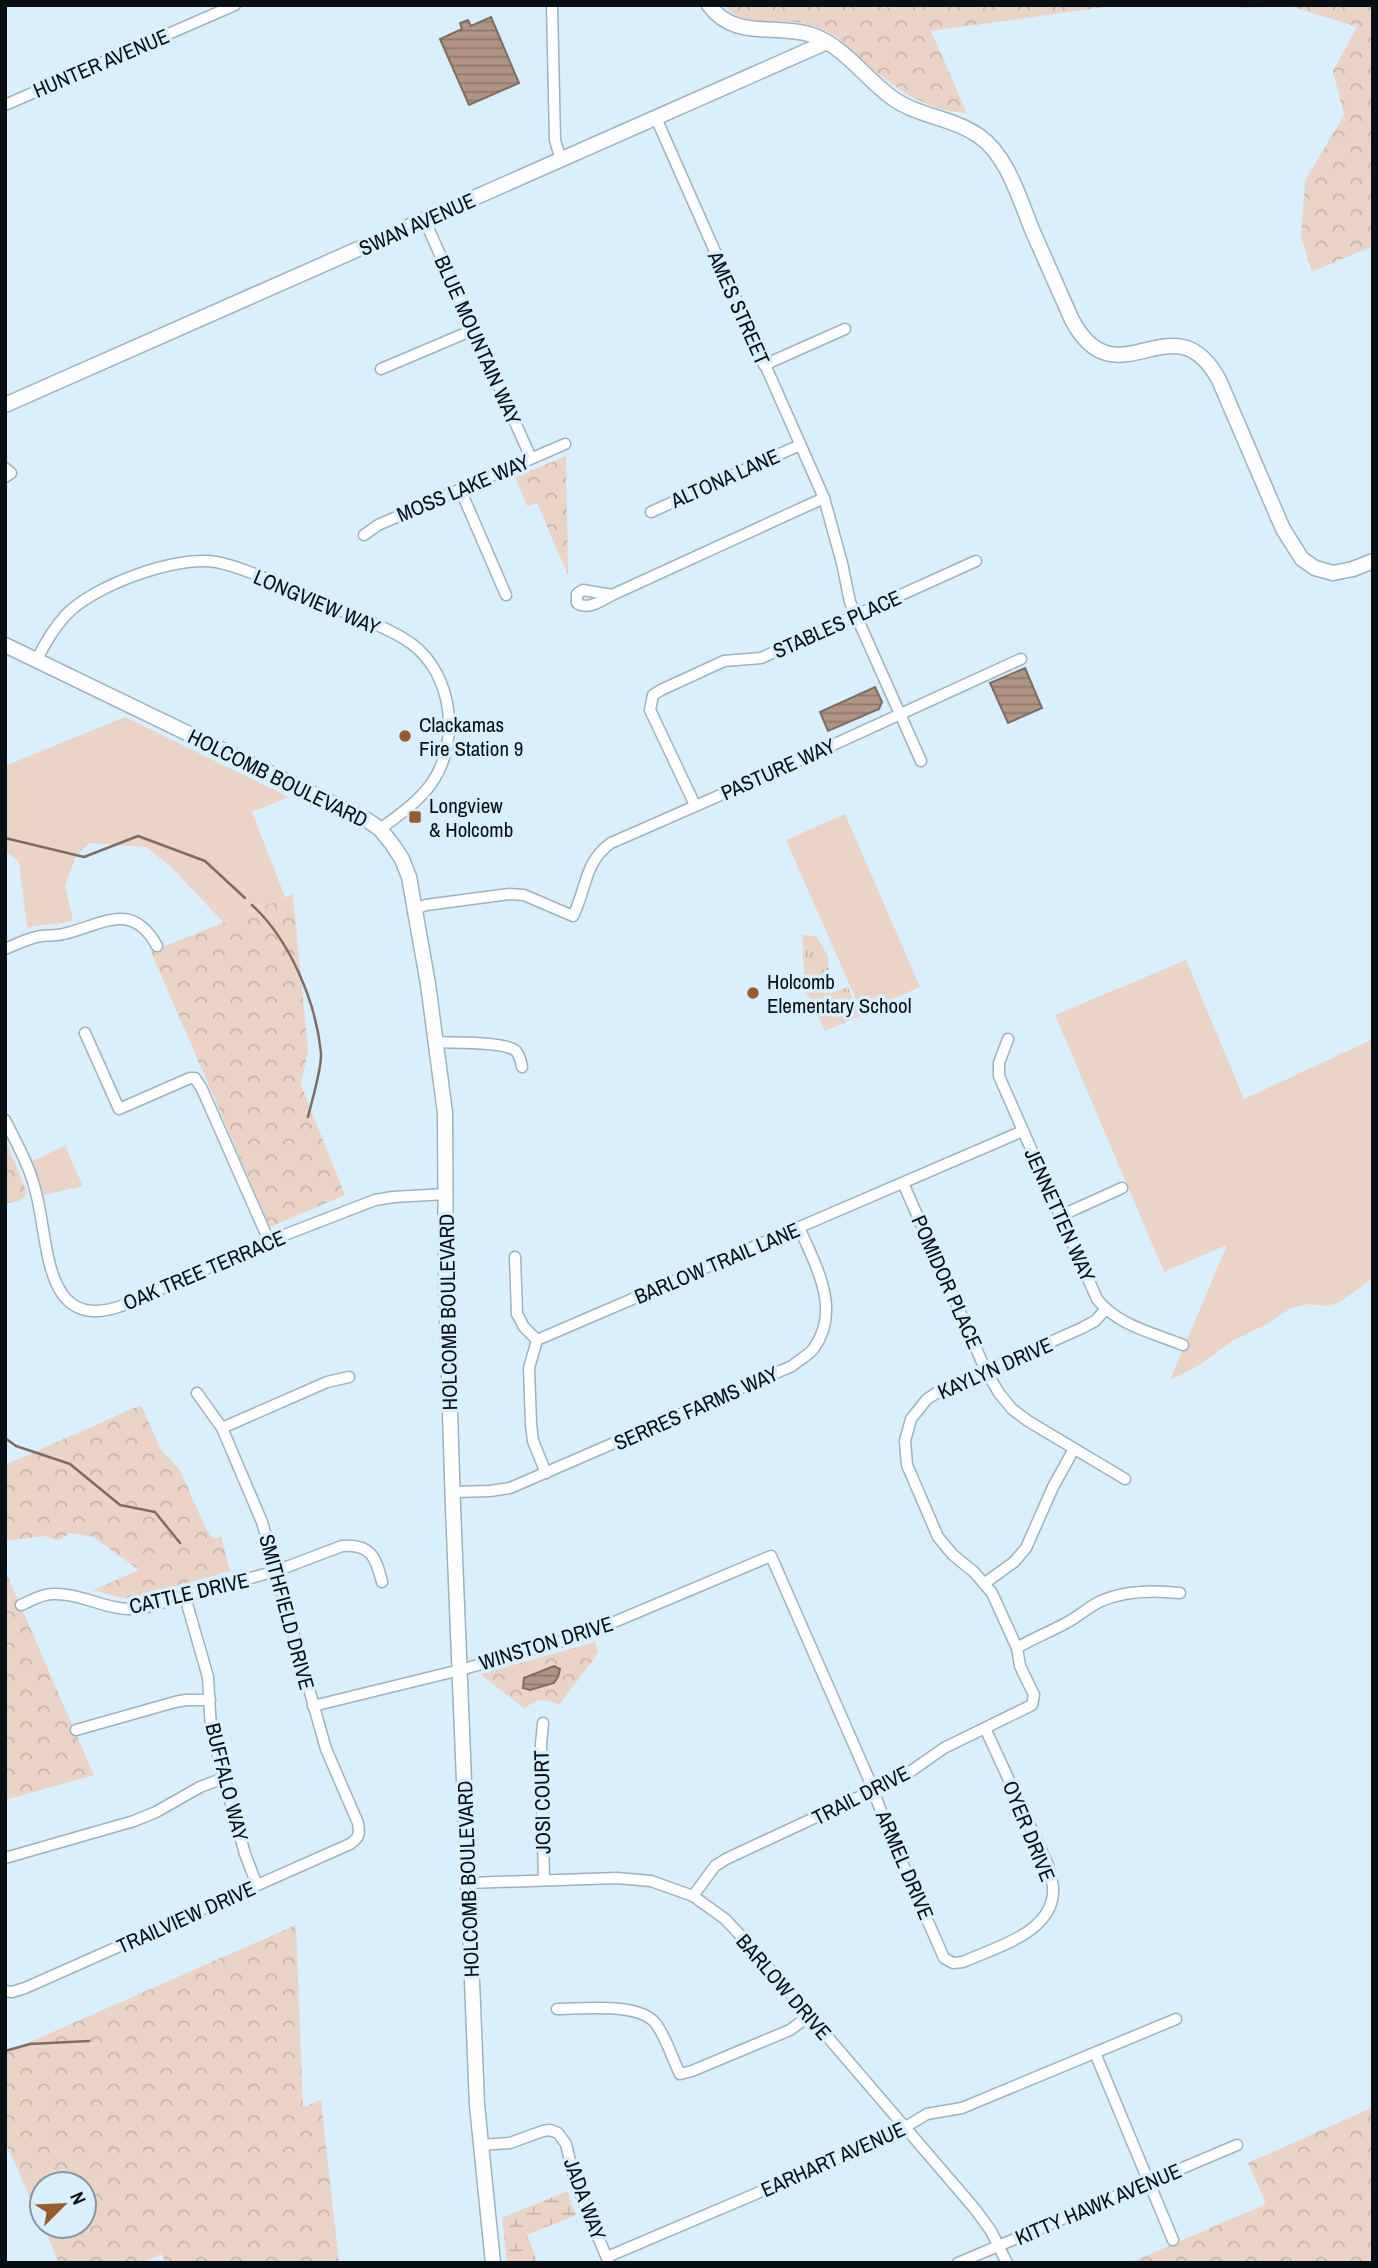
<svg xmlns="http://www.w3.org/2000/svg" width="1378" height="2268" font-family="'Archivo Narrow',sans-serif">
	<defs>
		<pattern id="forest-crowns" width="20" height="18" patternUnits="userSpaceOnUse" patternTransform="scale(1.75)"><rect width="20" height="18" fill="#ebd4c6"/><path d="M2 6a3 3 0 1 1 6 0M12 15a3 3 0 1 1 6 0" fill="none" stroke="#c8b5a9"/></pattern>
		<pattern id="wetland-marsh" width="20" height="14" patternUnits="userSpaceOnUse" patternTransform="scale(1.75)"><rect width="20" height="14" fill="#ebd4c6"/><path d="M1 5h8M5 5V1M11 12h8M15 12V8" fill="none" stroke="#c8b5a9"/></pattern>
		<pattern id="park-tufts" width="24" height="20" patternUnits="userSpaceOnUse" patternTransform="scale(1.75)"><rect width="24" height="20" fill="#ebd4c6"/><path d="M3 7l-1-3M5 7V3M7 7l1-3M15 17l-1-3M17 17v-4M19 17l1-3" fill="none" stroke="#c8b5a9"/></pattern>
		<pattern id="water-rules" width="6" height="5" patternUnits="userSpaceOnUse" patternTransform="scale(1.75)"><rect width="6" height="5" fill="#b19583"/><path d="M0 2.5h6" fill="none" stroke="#8e786a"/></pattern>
	</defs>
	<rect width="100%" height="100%" fill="#d8f0fe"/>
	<g fill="#ebd4c6">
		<path d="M 125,717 L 289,797 L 252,812 L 285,897 L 223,922 L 172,868 L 146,847 L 89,843 L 76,856 L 65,886 L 73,920 C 58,926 42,923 27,928 L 19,862 L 5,851 L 5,766 Z"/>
		<polygon points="845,814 920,987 862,1013 786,840"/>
		<polygon points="1186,960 1244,1099 1373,1039 1373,1278 1339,1303 1324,1306 1309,1304 1291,1308 1269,1323 1234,1340 1198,1366 1170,1380 1227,1245 1164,1272 1055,1015"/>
		<polygon points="65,1146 83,1186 44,1195 32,1161"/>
	</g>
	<g fill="url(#forest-crowns)">
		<path d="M 724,5 L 1121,5 L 931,31 L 967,113 C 923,111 891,85 859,57 C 850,49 841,38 830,33 C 798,16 778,25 746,19 C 738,18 730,11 724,5 Z"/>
		<polygon points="1240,5 1373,5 1373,246 1312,272 1301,236 1305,181 1344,115 1333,71 1357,27 1290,6 1242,8"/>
		<polygon points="566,456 568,573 567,573 537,503 527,506 515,477"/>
		<polygon points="293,894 308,1051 301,1085 345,1195 270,1227 151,952"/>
		<path d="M 8,1146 L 27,1192 C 24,1202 14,1202 5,1203 L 5,1147 Z"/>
		<polygon points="141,1405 161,1450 180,1470 206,1529 214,1539 221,1536 230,1571 134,1598 121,1598 93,1590 139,1570 93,1537 69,1533 59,1540 44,1536 5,1541 5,1465"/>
		<polygon points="5,1570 94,1775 5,1800"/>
		<path d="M 595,1642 L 599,1652 L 559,1705 C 546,1698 535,1698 525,1709 L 480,1674 Z"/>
		<polygon points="296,1925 303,2107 321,2100 339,2263 166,2263 161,2254 141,2263 59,2263 43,2226 84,2226 84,2184 42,2184 42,2224 5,2142 5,2053"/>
		<polygon points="1373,2107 1373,2263 1129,2263 1266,2204 1248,2163"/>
	</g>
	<polygon fill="url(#wetland-marsh)" points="567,2191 576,2215 527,2235 538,2263 507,2263 502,2218"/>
	<polygon fill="url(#park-tufts)" points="802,935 816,936 828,956 830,993 848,987 860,1016 825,1031 808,995 805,991"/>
	<g fill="url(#water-rules)" stroke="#7e6d62" stroke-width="2">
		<polygon points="491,17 519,83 469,105 440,39 462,29 460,23 468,20 471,26"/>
		<polygon points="1025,668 1042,708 1008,723 990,683"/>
		<polygon points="875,687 882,702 879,709 828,731 820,712"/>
		<polygon points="554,1666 560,1669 558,1677 554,1683 530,1690 523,1688 524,1678"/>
	</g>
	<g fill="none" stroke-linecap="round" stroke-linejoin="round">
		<g stroke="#7e6d62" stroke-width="2.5">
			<polyline points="5,838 84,857 138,836 205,861 245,898"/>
			<path d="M 252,905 C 290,940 316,1002 321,1053 C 322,1068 312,1100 308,1117"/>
			<polyline points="5,1438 16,1446 70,1464 120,1505 155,1512 180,1543"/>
			<polyline points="5,2051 30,2044 89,2041"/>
		</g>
		<defs>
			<g id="minor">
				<polyline points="552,5 555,140 561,161"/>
				<polyline points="5,105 235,5"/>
				<polyline points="656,118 824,498 842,563 850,602 921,761"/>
				<polyline points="425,221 531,458"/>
				<polyline points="764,365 845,329"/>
				<polyline points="381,369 473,330"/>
				<polyline points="5,468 11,473 5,477"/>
				<polyline points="460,489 506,595"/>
				<polyline points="651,512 800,445"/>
				<polyline points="364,535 378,525 565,444"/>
				<path d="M 612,595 L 583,590 L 577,594 L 577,603 C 588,611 602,600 612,595 L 824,498"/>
				<path d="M 36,661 C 44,645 53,629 65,616 C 92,586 176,555 216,562 C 248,568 289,590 320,602 C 350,615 385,625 412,644 C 453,675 461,742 431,784 C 418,802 398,816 380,829"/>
				<polyline points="695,805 650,710 653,695 661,690 724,661 761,658 976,561"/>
				<path d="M 415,909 L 426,905 L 509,894 L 524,895 L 573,916 C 587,888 584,862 611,843 L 789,765 L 1021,659"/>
				<path d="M 5,949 C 17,944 28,938 41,936 C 48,935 56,936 63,934 C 101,926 131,899 157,946"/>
				<polyline points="85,1033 119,1109 190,1078 195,1078 202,1089 269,1241"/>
				<path d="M 1008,1039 L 999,1063 L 999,1076 L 1097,1299 C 1117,1325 1153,1333 1183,1345"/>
				<path d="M 437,1042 C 453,1043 505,1041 516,1051 C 520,1056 521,1061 522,1067"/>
				<path d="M 5,1120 C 16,1142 29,1165 35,1189 C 50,1240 41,1336 124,1305 L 269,1241 L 375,1200 L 393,1197 L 447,1194"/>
				<polyline points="903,1183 986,1371 999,1393 1012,1409 1028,1421 1125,1479"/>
				<polyline points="1060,1216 1122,1188"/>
				<polyline points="515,1257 517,1314 524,1327 537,1340"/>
				<polyline points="222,1428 327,1382 349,1377"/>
				<polyline points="546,1473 533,1441 531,1424 529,1368 537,1340 1023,1131"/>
				<path d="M 453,1492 L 490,1491 L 510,1488 L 792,1366 C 799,1360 809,1355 814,1348 C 842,1309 815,1265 799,1227"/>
				<polyline points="985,1583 1014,1562 1026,1548 1053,1487 1074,1449"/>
				<polyline points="185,1597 208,1677 211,1730 214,1741 245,1854 257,1885"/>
				<path d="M 21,1605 C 31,1601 41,1594 52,1594 C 83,1592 110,1614 143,1608 L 276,1571 L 342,1546 C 371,1543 376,1558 382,1582"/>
				<path d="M 1017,1648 C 1033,1638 1050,1632 1066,1623 C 1078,1617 1087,1608 1099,1602 C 1124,1590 1153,1590 1180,1593"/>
				<path d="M 313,1706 L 460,1670 L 581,1636 L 771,1556 L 868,1777 L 892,1840 L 944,1958 L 953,1963 L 963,1962 C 996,1947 1056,1932 1053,1887 C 1052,1880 1049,1872 1048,1865 L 985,1728"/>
				<polyline points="543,1723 541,1744 544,1880"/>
				<polyline points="76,1730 175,1702 186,1700 210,1700"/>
				<polyline points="5,1858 134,1821 156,1812 200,1787 224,1778"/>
				<polyline points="468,1883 617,1878 651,1881 693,1896 725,1919 742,1937 975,2209 991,2231 1007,2263"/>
				<polyline points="693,1896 715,1866 726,1859 904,1776 944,1748 1032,1705 1034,1695 1020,1666 1017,1648 992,1593 974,1572 953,1555 938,1537 907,1465 905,1441 911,1419 927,1399 938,1392 1082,1328 1095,1321 1105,1310"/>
				<path d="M 5,1991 L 12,1992 L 25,1988 L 350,1844 C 359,1838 360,1834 358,1823 L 326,1749 L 262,1522 L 222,1428 L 197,1393"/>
				<path d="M 557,2009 C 582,2009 640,2002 656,2024 C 667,2039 672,2058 680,2074 L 692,2071 L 790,2030 L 809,2016"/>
				<polyline points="1095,2053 1173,2240"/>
				<polyline points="480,2145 510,2143 543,2131 550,2130 558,2133 566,2144 575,2182 609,2263"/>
				<polyline points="607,2257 887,2138 927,2114 962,2108 974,2103 1176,2019"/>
				<polyline points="958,2263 1237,2145"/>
			</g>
			<g id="tertiary">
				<path d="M 709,5 C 735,41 776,23 812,35 C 844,46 865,78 891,97 C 918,117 952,117 979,136 C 1008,156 1020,201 1033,232 C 1046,262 1059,291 1072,320 C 1117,405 1174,296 1219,380 L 1283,529 L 1302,559 L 1315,568 L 1333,573 L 1353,569 L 1373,561"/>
				<polyline points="5,405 827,42"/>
				<polyline points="5,645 367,820 380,829 392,844 402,859 409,877 428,984 445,1113 446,1284 453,1507 477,2105 493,2263"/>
			</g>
		</defs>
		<use href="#minor" stroke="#9bb2bf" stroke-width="13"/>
		<use href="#tertiary" stroke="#9bb2bf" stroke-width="17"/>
		<use href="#minor" stroke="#fff" stroke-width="10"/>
		<use href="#tertiary" stroke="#fff" stroke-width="14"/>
	</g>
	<g fill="#9c5929" stroke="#d8f0fe" stroke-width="2.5">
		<circle cx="405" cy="736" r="7"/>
		<rect x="408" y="810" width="14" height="14" rx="3.5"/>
		<circle cx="753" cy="993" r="7"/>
	</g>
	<g text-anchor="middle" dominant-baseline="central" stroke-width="7" stroke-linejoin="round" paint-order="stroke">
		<g font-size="21" fill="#070f14" stroke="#d8f0fe">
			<text transform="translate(101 63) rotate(-23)">HUNTER AVENUE</text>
			<text transform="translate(417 224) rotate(-24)">SWAN AVENUE</text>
			<text transform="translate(739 308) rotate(66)">AMES STREET</text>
			<text transform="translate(478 340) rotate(66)">BLUE MOUNTAIN WAY</text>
			<text transform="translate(725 478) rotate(-24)">ALTONA LANE</text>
			<text transform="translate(463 488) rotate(-23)">MOSS LAKE WAY</text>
			<text transform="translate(317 602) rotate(23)">LONGVIEW WAY</text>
			<text transform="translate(837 624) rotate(-24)">STABLES PLACE</text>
			<text transform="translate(778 769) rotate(-24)">PASTURE WAY</text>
			<text transform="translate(278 778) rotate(26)">HOLCOMB BOULEVARD</text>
			<text transform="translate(1060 1215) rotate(66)">JENNETTEN WAY</text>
			<text transform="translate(717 1263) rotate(-23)">BARLOW TRAIL LANE</text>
			<text transform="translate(204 1270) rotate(-23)">OAK TREE TERRACE</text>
			<text transform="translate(947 1282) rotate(66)">POMIDOR PLACE</text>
			<text transform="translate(448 1312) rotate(-91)">HOLCOMB BOULEVARD</text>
			<text transform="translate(995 1368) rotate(-24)">KAYLYN DRIVE</text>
			<text transform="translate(696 1408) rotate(-24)">SERRES FARMS WAY</text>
			<text transform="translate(189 1593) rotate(-13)">CATTLE DRIVE</text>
			<text transform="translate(287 1612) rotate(75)">SMITHFIELD DRIVE</text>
			<text transform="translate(546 1643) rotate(-17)">WINSTON DRIVE</text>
			<text transform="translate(227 1782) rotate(76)">BUFFALO WAY</text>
			<text transform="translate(861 1795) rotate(-27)">TRAIL DRIVE</text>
			<text transform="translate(542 1802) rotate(-91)">JOSI COURT</text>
			<text transform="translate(1029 1831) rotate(68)">OYER DRIVE</text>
			<text transform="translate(905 1865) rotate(67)">ARMEL DRIVE</text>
			<text transform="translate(468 1879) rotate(-92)">HOLCOMB BOULEVARD</text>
			<text transform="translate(186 1917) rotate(-24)">TRAILVIEW DRIVE</text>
			<text transform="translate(784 1987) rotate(49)">BARLOW DRIVE</text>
			<text transform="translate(833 2159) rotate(-24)">EARHART AVENUE</text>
			<text transform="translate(585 2199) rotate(70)">JADA WAY</text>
			<text transform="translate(1098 2204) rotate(-23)">KITTY HAWK AVENUE</text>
		</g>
		<g font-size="21" fill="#070f14" stroke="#d8f0fe" text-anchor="start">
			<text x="419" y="724">Clackamas<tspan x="419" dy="24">Fire Station 9</tspan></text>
			<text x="429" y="805">Longview<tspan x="429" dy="24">&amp; Holcomb</tspan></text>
			<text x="767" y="981">Holcomb<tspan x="767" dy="24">Elementary School</tspan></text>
		</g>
	</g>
	<rect width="1378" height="2268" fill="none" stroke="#070f14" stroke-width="14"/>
	<g transform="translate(63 2205) rotate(66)"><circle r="33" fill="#d8f0fe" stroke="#8496a0" stroke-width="2"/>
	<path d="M0-5L12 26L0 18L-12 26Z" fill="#9c5929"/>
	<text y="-10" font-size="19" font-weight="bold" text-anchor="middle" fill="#070f14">N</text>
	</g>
</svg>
